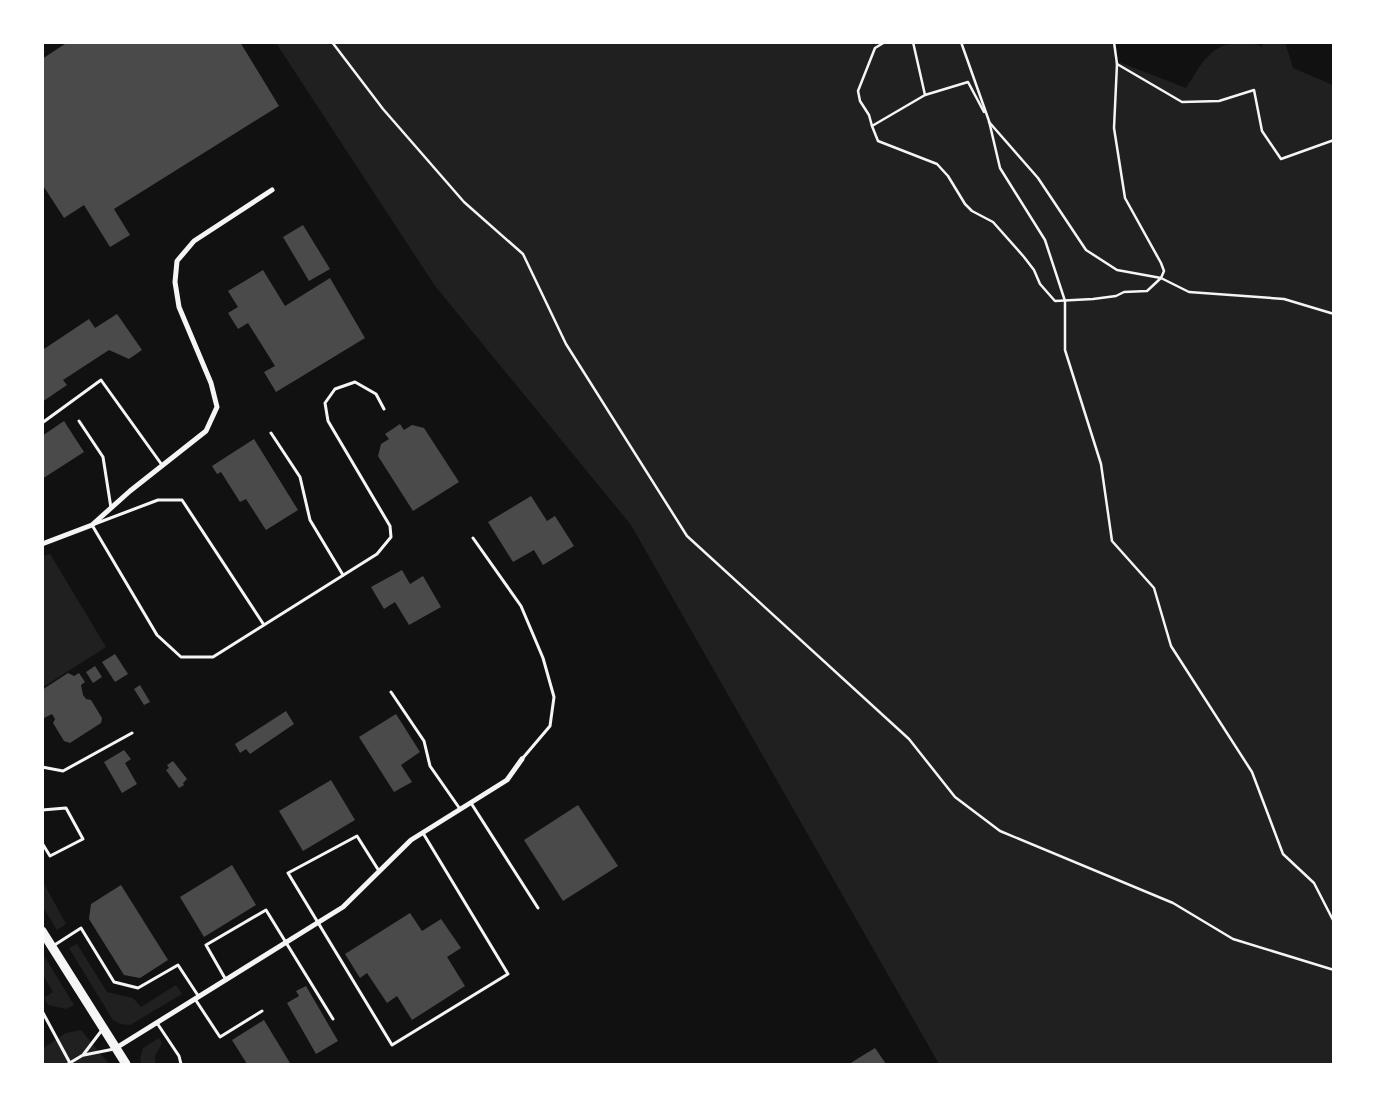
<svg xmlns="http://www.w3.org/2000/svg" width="1376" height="1107" font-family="Figtree,sans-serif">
	<rect width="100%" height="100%" fill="#111"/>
	<g fill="#202020">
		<path d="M 1285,42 L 1293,68 L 1333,85 L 1333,1064 L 939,1064 L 631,525 L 435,286 L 276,43 L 1116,43 L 1114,60 L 1186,88 C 1201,66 1209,43 1240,43 C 1249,43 1254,42 1262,47 L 1263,43 Z"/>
		<polygon points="50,554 106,647 43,687 43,556"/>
		<polygon points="43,882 66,924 57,930 43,907"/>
		<polygon points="77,944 107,992 133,998 141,1007 176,985 182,994 130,1025 120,1024 113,1020 69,948"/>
		<polygon points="43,954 74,1005 66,1009 48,1005 44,998 53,992 43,975"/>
		<polygon points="81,1030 109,1064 43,1064 42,1049 66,1033"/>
		<polygon points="159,1038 162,1043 155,1056 155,1064 141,1064 140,1059 143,1048"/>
	</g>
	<g fill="#4a4a4a">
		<polygon points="68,42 240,42 279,106 114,209 130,235 110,247 84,205 64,218 42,184 42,59"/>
		<polygon points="303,225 330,269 309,281 283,237"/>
		<polygon points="263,270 285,306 330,278 365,338 276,392 264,372 275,366 248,323 238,329 228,313 238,307 228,291"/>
		<polygon points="117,314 142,350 129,359 109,350 63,380 67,385 42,402 42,346 44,349 89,319 95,328"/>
		<polygon points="64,421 84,452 42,479 42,436"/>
		<polygon points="400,424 404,430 412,425 424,428 459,482 413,511 378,456 381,444 389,439 385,434"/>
		<polygon points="254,439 298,510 266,530 246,499 240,502 221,472 217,474 212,466"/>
		<polygon points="531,496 547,521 555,516 574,546 543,565 534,550 513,562 488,522"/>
		<polygon points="402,570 410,584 423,576 441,607 409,625 395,602 384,609 371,587"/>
		<polygon points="115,654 128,674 115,682 102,662"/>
		<polygon points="95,666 102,677 93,683 86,672"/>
		<polygon points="68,673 74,676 79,673 85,682 81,685 83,695 86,699 91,700 102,718 101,723 70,743 64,741 53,723 55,719 52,714 42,719 42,690"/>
		<polygon points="140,685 150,702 144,705 134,689"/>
		<polygon points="286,711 294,724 250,754 246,749 240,753 235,744"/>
		<polygon points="396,714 420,752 401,765 412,782 394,792 359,737"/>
		<polygon points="124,750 131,759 125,763 137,784 122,793 104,762"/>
		<polygon points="173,761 187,779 183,783 184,785 179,788 166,770 169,768 167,765"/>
		<polygon points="331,780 355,820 303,851 279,811"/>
		<polygon points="578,805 618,866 563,901 524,840"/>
		<polygon points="232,865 256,905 204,937 180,897"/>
		<polygon points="121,885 168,960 140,978 124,975 89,919 91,904"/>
		<polygon points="410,913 422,931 441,919 461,948 447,957 465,986 412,1020 397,996 387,1003 367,973 360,978 345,954"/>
		<polygon points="306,986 338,1041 316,1054 287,1003 299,996 296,991"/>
		<polygon points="264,1020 290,1063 288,1064 247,1064 232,1040"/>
		<polygon points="875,1048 886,1064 849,1064"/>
	</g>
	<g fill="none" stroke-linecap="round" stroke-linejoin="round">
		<g stroke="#f5f5f5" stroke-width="2.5">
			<polyline points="332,42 383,109 464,202 523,254 566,344 687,536 909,739 955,797 1000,831 1173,903 1233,939 1334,970"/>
			<polyline points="885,42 875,48 858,91 860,101 869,115 872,126 925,95"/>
			<polyline points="913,42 925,95 968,82 984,112"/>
			<polyline points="961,42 989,121 1000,168 1045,240 1065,301 1065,350 1101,464 1112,541 1154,588 1171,646 1252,772 1283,854 1314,883 1334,922"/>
			<polyline points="1117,64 1182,102 1219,101 1254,90 1262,131 1281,159 1334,140"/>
			<polyline points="989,122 1038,178 1086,250 1117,270 1161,278 1189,292 1284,299 1334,314"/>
			<polyline points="872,126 878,141 937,164 948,176 965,204 972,211 993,222 1024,257 1034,270 1040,284 1055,301 1093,299 1116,296 1124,292 1147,291 1161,278 1164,271 1161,263 1125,198 1114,128 1117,64 1114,42"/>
		</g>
		<g stroke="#f5f5f5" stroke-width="3">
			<polyline points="79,421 103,457 111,508"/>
			<polyline points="42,423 101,380 162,465"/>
			<polyline points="271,433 300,477 310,520 343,575"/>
			<polyline points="473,538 521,606 543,658 554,697 550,726 522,759"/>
			<polyline points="264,625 182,500 158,500 92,525 157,635 181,657 213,657 377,554 391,537 390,526 328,421 325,403 335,389 355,382 376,394 384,409"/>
			<polyline points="391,692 424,741 430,766 460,809"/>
			<polyline points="42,767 63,771 132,733"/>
			<polyline points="471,803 538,908"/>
			<polyline points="42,810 66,808 83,839 50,856 42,843"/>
			<polyline points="379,871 357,836 288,873 392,1045 508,974 423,833"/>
			<polyline points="53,946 81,928 114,982 138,988 178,965 199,997"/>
			<polyline points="226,980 206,945 266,910 333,1019"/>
			<polyline points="195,999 220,1037 262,1011"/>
			<polyline points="42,1011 70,1063"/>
			<polyline points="157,1023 179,1056 181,1064"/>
			<polyline points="84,1055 114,1049"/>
			<polyline points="68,1064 83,1055 102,1030"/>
		</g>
		<g stroke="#f5f5f5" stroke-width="5">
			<polyline points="42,544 92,525 130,491 206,431 217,407 211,383 179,307 175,282 177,261 194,241 272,190"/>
			<polyline points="116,1048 343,907 411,840 507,780 522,759"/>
		</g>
		<polyline stroke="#f5f5f5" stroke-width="9" points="42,931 126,1064"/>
	</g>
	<rect width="1376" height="1107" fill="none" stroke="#ffffff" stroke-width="88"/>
</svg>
